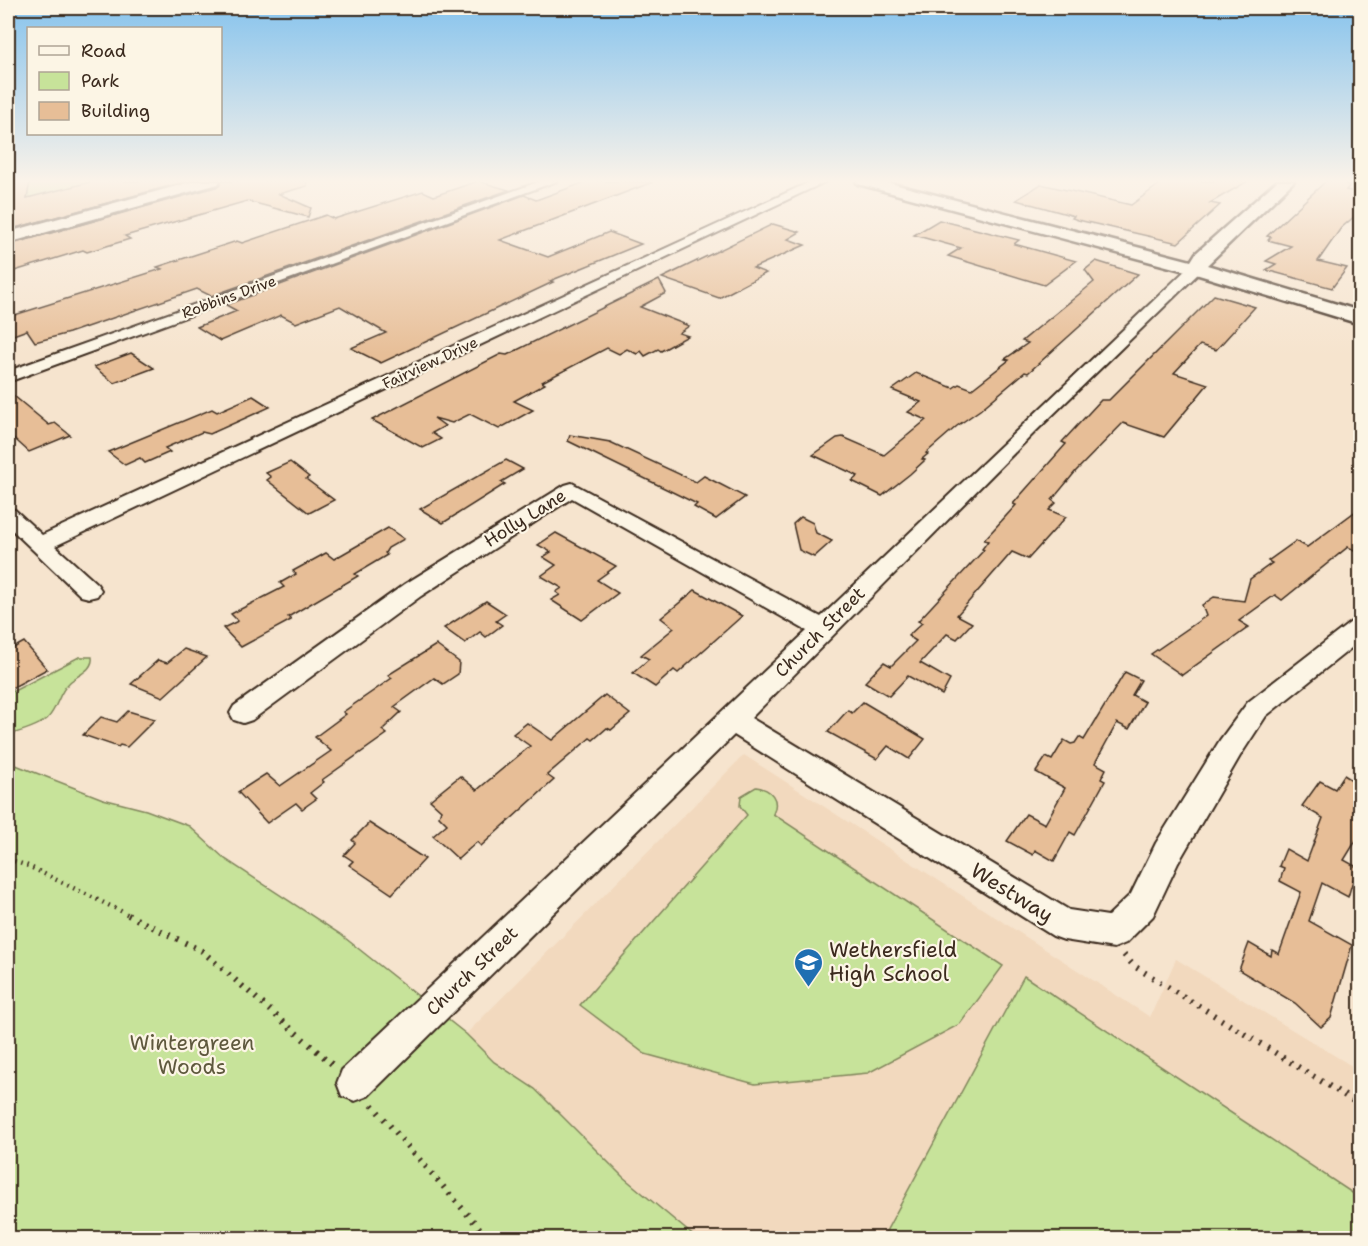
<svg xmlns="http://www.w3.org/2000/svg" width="1368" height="1246" font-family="'Shantell Sans',sans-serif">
	<rect width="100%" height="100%" fill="#f6e4ce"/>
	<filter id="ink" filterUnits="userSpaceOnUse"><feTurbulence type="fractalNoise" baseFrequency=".0167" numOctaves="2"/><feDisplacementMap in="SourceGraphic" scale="12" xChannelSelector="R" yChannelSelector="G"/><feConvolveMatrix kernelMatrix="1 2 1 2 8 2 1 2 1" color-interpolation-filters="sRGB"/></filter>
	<g filter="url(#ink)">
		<polygon fill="#f2d9be" points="744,755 1150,1017 1176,959 1360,1071 1360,1238 696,1238 623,1177 535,1089 495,1062 466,1034"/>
		<g fill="#c7e39a" stroke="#81865c" stroke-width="1.5">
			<polygon points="8,181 95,181 8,204"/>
			<path d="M 79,657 L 92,657 C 94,670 77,675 69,683 C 58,693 58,708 47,719 C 37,727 19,732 8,735 L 8,694 Z"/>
			<polygon points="8,762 103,799 146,810 189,826 225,859 340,934 466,1034 494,1062 535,1089 623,1177 696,1238 8,1238"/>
			<path d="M 756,787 C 771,789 780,799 773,814 L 1003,966 L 960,1024 L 868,1073 L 755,1084 L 645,1054 L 580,1005 L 747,815 L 740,806 L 741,796 Z"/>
			<polygon points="1024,976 1360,1198 1360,1238 885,1238 883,1237"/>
		</g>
		<g fill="#e7be97" stroke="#3b2a1e" stroke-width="1.5">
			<polygon points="8,181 30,181 27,198 94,181 188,181 8,230"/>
			<polygon points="222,181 307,181 307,186 279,194 311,208 308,217 247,201 125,236 130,239 87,252 83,250 8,273 8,245 219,186"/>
			<polygon points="478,181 509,190 211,296 197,289 69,333 35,342 27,330 8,337 8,317 162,269 157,267 237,241 242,243 326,215 334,219 423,191 434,196"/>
			<polygon points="588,181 653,182 500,240 548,257 609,232 641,244 550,281 553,282 381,363 351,348 386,333 340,306 296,323 281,315 220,341 197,327 237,311 226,305 524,195 536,200"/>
			<polygon points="1164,181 1248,181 1210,203 1220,205 1178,243 1078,220 1072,218 1074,216 1016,200 1041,184 1131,205"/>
			<polygon points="1326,181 1347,181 1345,184 1350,185 1346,190 1360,193 1360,217 1355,216 1341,228 1318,261 1347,268 1332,288 1266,270 1276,264 1266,261 1291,246 1268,240 1271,237 1267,236"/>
			<polygon points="939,220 1019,240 1014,244 1076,261 1044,285 948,256 961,248 914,235"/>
			<polygon points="773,224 800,232 788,239 805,245 753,268 766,273 719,298 662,278"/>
			<polygon points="1096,261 1138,274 1028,373 1025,372 980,410 957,426 926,453 928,454 922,459 925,460 910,474 882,496 852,481 858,476 813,455 837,438 843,437 884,455 926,420 908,412 921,402 892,390 916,373 953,388 959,384 972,389 1009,360 1005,359 1028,343 1022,341 1094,282 1085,270"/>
			<polygon points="659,280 666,293 640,307 689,326 679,333 688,336 661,351 658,349 645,356 641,351 637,354 627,349 619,354 607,348 542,382 545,384 514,401 533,410 499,429 470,414 452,423 434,418 445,426 432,433 441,439 423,448 372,420 501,354 507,355"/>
			<polygon points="1214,295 1255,307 1216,350 1200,345 1174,373 1208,384 1164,437 1123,423 1076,471 1052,500 1056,503 1049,510 1066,517 1028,559 1012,552 957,615 972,623 957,639 947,634 920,663 950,680 942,695 908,676 889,696 865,682 884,662 891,666 916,641 908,636 922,623 918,621 984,550 982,549 988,541 984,540 1016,505 1013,504 1018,498 1066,444 1062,442 1101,400 1109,400"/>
			<polygon points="131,353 154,368 114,383 94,367"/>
			<polygon points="8,391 49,425 55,423 70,435 29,452 8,433"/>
			<polygon points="253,396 270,407 210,434 202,432 165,448 170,452 145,463 140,458 125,465 108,452 212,409 217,412"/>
			<polygon points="570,435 610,442 696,482 704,476 745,497 716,519 694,507 697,504 568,441"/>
			<polygon points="506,460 523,469 501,482 505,484 443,523 420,509"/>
			<polygon points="290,462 309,477 306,479 334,500 309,513 267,480 271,477 266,473"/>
			<polygon points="1360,508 1360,553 1348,547 1282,600 1275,595 1239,621 1249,627 1182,675 1151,654 1206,616 1202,605 1214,597 1244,601 1250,579 1272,563 1268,561 1296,541 1307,547"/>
			<polygon points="801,517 813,523 816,533 832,541 814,557 799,550 793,524"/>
			<polygon points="388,528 404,539 388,548 385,553 387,555 355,574 358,576 288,617 291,620 241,647 223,628 238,621 231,614 284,587 280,583 296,574 293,571 326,553 334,559"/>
			<polygon points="556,533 616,566 597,580 618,593 582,620 551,600 560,595 556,592 562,588 541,576 556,565 543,557 551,552 538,545"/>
			<polygon points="695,590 742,616 678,673 674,670 655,687 633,673 649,659 641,655 674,628 661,618"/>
			<polygon points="486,601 506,614 496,621 502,625 486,637 480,632 465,643 444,628"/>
			<polygon points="24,642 47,669 8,690 8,651"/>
			<polygon points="436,645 459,662 458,674 443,684 434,678 394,707 401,712 382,730 387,734 322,780 324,782 310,793 316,799 302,809 296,803 267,823 238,792 266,774 280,786 331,751 315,737 346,714 343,712 392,678 388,675"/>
			<polygon points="184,649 207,657 163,697 131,684 158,660 167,663"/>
			<polygon points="1125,672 1141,680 1132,695 1145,702 1129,729 1117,723 1095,763 1106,769 1101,779 1105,781 1075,835 1070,832 1054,861 1035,850 1033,855 1007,841 1026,814 1045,824 1065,788 1036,772 1046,757 1052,760 1064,740 1071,744 1075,743 1079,737 1084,740"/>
			<polygon points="605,695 630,714 611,730 607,728 593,740 590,738 547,775 554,780 481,846 477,842 458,859 433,836 447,824 439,816 441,810 430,800 460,776 477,790 530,746 513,734 527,723 552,740"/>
			<polygon points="863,702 925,739 909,759 888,746 877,759 828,732 848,710 852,713"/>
			<polygon points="128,711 155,719 127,747 120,745 118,747 83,735 101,717 117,722"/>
			<polygon points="1344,775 1360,785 1360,834 1344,860 1357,867 1348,897 1322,883 1309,921 1352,945 1331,1018 1321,1027 1295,1003 1239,970 1249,943 1271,956 1272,950 1279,954 1301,892 1280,881 1284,868 1279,866 1286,849 1307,861 1323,818 1302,806 1320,781 1335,789"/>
			<polygon points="369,823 425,859 392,894 349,865 353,861 344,855 355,843 352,840"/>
		</g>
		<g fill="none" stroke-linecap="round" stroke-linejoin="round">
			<defs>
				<g id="street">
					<polygon points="541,181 557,181 8,382 8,371"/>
					<polygon points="812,181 827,181 55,546 97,584 101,590 97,596 89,598 81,596 8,526 8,508 15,510 42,535"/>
					<polygon points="1196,264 1201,265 1201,271 1037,430 751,718 1069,910 1108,916 1131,894 1156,843 1220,740 1248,702 1351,622 1360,620 1360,641 1266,716 1240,756 1178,863 1153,916 1126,943 1114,948 1064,940 1053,936 734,735 368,1096 355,1101 342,1096 337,1083 342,1070 807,631 572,498 421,596 252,720 243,723 234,720 230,713 234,706 405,584 565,485 572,483 821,617 1191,265"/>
				</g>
				<g id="secondary">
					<polygon points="195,181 220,181 218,184 8,243 8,232"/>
					<polygon points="856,181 882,181 1191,261 1196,253 1277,181 1294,181 1207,265 1360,311 1360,324 1189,272 858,184"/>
				</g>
			</defs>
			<use href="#street" stroke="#3b2a1e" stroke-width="4"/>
			<use href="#secondary" stroke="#3b2a1e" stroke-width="5"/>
			<polyline stroke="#3b2a1e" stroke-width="4.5" stroke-dasharray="1.5 5" stroke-linecap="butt" points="8,859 28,866 131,916"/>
			<g stroke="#3b2a1e" stroke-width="6" stroke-dasharray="2 7" stroke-linecap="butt">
				<polyline points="128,915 202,951 333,1065"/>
				<polyline points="1124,955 1134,966 1360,1105"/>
				<polyline points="372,1105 488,1238"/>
			</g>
			<use href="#street" fill="#fcf5e5" fill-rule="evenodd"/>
			<use href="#secondary" fill="#fcf5e5" fill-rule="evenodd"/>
		</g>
	</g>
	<linearGradient id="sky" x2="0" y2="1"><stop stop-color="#86c3ed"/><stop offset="0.51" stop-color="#fbf3e9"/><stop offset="1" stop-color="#fbf3e9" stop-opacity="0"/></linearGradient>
	<rect width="1368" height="355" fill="url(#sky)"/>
	<defs>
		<symbol id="school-pin" viewBox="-11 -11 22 30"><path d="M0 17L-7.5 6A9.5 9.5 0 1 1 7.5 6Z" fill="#1f6fb2" stroke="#fcf5e5"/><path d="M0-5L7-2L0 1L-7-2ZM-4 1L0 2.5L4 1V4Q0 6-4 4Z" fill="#fff"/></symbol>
	</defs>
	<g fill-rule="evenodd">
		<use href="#school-pin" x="792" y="946" width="33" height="45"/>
	</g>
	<g text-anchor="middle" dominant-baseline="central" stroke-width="4.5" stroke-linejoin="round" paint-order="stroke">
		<g font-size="15" fill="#3b2a1e" stroke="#fcf5e5">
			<text transform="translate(229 297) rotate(-20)">Robbins Drive</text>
			<text transform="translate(430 363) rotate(-25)">Fairview Drive</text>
		</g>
		<g font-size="18" fill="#3b2a1e" stroke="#fcf5e5">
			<text transform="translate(525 518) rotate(-32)">Holly Lane</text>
			<text transform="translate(820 632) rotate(-45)">Church Street</text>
			<text transform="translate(472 971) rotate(-44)">Church Street</text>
		</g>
		<g font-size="21" fill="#3b2a1e" stroke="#fcf5e5">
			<text transform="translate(1012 893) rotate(32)">Westway</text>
		</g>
		<g font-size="21" fill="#3b2a1e" stroke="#fcf5e5" text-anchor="start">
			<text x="829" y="950">Wethersfield<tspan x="829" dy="24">High School</tspan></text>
		</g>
		<g font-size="21" fill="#5e583d" stroke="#fcf5e5">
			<text x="192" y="1043">Wintergreen<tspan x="192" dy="24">Woods</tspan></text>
		</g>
	</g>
	<rect width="1368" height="1246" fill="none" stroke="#fcf5e5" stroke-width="30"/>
	<rect x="15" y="15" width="1338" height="1216" fill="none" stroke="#3b2a1e" stroke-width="2" filter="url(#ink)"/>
	<rect x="27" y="27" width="195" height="108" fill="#fcf5e5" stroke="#afa495" stroke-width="1.5"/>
	<rect x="39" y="46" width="30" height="9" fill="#fcf5e5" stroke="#afa495" stroke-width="1.5"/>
	<text x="81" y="57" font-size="18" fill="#3b2a1e">Road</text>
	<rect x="39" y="72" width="30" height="18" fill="#c7e39a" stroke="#afa495" stroke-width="1.5"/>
	<text x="81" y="87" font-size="18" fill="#3b2a1e">Park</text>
	<rect x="39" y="102" width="30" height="18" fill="#e7be97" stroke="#afa495" stroke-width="1.5"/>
	<text x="81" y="117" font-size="18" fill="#3b2a1e">Building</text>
</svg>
